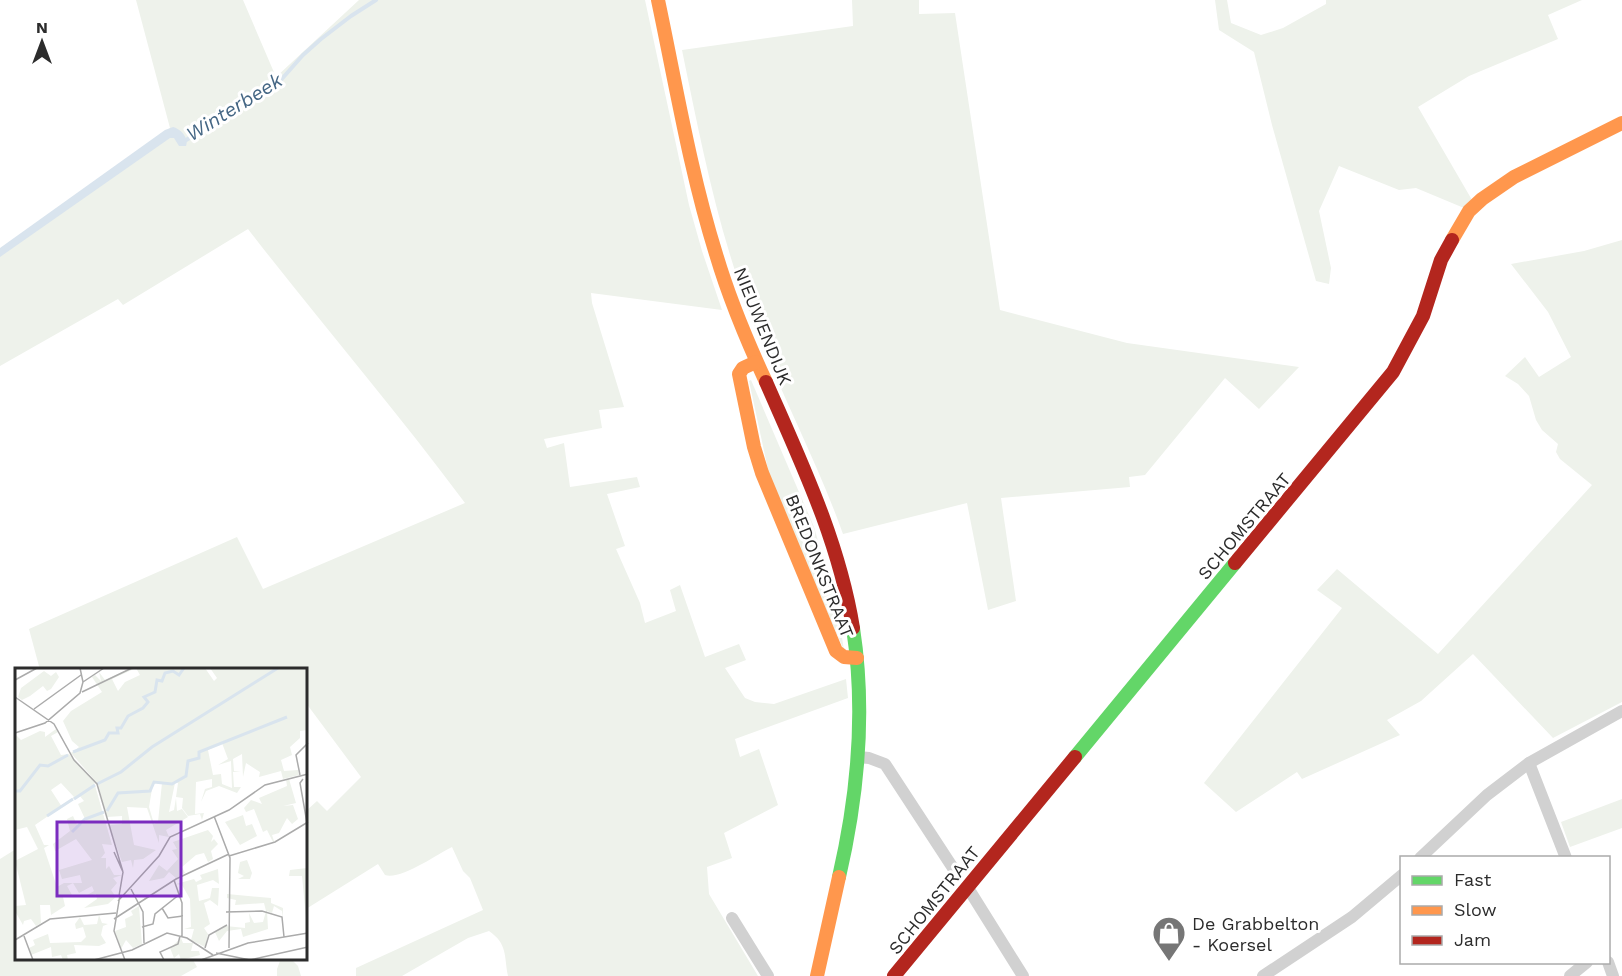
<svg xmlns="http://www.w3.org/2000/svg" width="1622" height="976" font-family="'Work Sans',sans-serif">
	<rect width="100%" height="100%" fill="#fff"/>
	<g fill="#eef2eb">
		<path d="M 136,0 L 243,0 L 276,77 L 359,0 L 645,0 L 689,205 L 702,251 L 722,310 L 591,293 L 592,303 L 624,407 L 599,410 L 602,428 L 544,439 L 547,448 L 564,443 L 570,487 L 637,477 L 640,487 L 607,494 L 625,546 L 616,549 L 640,603 L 645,623 L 676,611 L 670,590 L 680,585 L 705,657 L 739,644 L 746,660 L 725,668 L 745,698 L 755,702 L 774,704 L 846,679 L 848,698 L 735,739 L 740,757 L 759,749 L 778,805 L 724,833 L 732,858 L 707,867 L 709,894 L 758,976 L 508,976 C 504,957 508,944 489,931 L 468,938 L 402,976 L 356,976 L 356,968 L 483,910 L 470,878 L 463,871 L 452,847 C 436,855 401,880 385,875 L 378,864 L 306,909 L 306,811 L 317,801 L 327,811 L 361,777 L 306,703 L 306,670 L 40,670 L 29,629 L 237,537 L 263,589 L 465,503 C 396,410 319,321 248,229 L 123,305 L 118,299 L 0,366 L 0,250 L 170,128 Z"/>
		<path d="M 852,0 L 919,0 L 919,14 L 955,13 L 1000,310 L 1127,343 L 1299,367 L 1259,409 L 1225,378 L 1145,475 L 1129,477 L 1130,487 L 1001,498 L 1016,601 L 988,610 L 967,503 L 843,534 C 816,458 777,387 749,311 C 717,226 700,138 682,50 L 853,26 Z"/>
		<polygon points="1215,0 1227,0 1231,23 1261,35 1283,28 1326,4 1326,0 1582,0 1548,15 1558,39 1469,76 1418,107 1472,200 1464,208 1416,188 1399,190 1339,166 1319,211 1331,268 1329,284 1316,281 1272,125 1254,52 1219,30"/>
		<polygon points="1622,240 1622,702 1553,738 1473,654 1421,701 1387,720 1400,735 1302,779 1297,772 1236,812 1204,783 1342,608 1317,590 1337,569 1438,654 1592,485 1560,459 1556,452 1558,444 1542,430 1536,420 1529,396 1518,384 1505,376 1525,357 1539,377 1571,357 1548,312 1511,264 1584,251"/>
		<polygon points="751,380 814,527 837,606 844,650 772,488 749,381"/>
		<polygon points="1622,799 1622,828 1570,847 1561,822"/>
		<polygon points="16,849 16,960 193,960 197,967 181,976 0,976 0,859"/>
		<polygon points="292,960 298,966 301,976 277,976 277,969 280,961"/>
	</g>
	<path fill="#d9e4ee" d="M 173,127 C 181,129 189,138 186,146 L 179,146 L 174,138 L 170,138 L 0,257 L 0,248 L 165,130 Z"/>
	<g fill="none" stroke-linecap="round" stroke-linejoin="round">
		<polyline stroke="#d9e4ee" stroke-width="4" points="183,142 280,81 303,55 321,39 351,16 376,0"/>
		<g stroke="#d1d1d1" stroke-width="12">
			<polyline points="858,757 869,758 885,764 953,868"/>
			<polyline points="1529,763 1566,858"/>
			<polyline points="1420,858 1487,795 1529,763 1622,711"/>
			<polyline points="968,888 1023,976"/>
			<polyline points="732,918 768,976"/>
			<polyline points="1608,962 1613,976"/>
			<polyline points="1263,976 1352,917 1402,875"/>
			<polyline points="1570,976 1587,962"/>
		</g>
		<g stroke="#63d668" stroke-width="14">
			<polyline points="1075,757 1235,563"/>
			<path d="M 839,877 C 858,795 866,712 853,628"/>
		</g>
		<g stroke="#ff974d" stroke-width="14">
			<path d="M 658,0 C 676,85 690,171 716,254 C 729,298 747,341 766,382"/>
			<polyline points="1452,240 1469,211 1482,199 1514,177 1622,123"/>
			<polyline points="756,362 743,368 739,374 754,447 762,473 836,651 844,657 857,658"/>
			<polyline points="817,976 839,877"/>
		</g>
		<g stroke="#b3261e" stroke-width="14">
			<path d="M 766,382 C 801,462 839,541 853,628"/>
			<polyline points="1235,563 1393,372 1423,316 1441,260 1452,240"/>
			<polyline points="894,976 1075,757"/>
		</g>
	</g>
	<defs>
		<symbol id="shop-pin" viewBox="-11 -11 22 30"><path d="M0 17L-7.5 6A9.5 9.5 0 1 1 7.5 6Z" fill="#767676" stroke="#fff"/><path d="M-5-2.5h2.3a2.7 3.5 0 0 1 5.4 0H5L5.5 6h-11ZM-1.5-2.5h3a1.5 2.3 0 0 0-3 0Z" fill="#fff"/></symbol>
	</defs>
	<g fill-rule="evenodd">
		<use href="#shop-pin" x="1150" y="914" width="38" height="52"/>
	</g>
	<g text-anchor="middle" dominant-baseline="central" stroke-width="6" stroke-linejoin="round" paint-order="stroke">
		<g font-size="18" fill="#2c2c2c" stroke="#fff">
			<text transform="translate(763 326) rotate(68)">NIEUWENDIJK</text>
			<text transform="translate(1244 526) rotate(-50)">SCHOMSTRAAT</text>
			<text transform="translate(820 566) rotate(68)">BREDONKSTRAAT</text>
			<text transform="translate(934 900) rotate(-51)">SCHOMSTRAAT</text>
		</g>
		<g font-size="18" fill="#2c2c2c" stroke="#fff" text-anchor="start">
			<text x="1192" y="923">De Grabbelton<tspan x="1192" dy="21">- Koersel</tspan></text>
		</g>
		<g font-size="20" font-style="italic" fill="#446684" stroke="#fff">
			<text transform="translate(234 107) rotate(-32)">Winterbeek</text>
		</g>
	</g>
	<g transform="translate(15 668)">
		<rect width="292" height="292" fill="#fff"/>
		<path d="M 116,0 L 121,0 L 97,11 L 103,23 L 110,14 L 125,7 L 121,0 L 190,0 L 199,13 L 202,10 L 195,0 L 292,0 L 292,62 L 285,63 L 285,70 L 275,79 L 277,87 L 266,92 L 269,103 L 283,102 L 284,107 L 268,111 L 266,103 L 244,109 L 245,104 L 231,95 L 228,109 L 227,86 L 218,91 L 219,103 L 226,103 L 218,104 L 219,119 L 226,119 L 222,125 L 204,118 L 191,123 L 186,134 L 190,121 L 197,119 L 197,111 L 181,114 L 180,146 L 189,145 L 187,152 L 185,146 L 173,148 L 167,140 L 168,130 L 161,129 L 163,115 L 160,115 L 154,144 L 159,142 L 161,130 L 162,143 L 167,141 L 173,149 L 151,162 L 154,169 L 144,167 L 144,175 L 132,140 L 112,139 L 119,177 L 141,182 L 128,191 L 119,192 L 118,200 L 116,192 L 107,194 L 94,157 L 107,156 L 107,148 L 92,149 L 83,116 L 56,85 L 64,79 L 57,73 L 48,53 L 56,43 L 87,24 L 77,9 L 80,7 L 86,13 L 84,4 L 90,12 ZM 207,75 L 213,91 L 203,97 L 216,93 L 217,120 L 207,116 L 206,106 L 198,107 L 193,82 ZM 138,115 L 147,115 L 143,154 L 139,156 L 134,139 ZM 29,3 L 36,8 L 41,4 L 44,9 L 36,21 L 32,23 L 28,18 L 15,28 L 7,32 L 3,29 L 6,20 ZM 41,61 L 43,64 L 36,68 L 46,87 L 54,86 L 79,114 L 97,177 L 87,176 L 90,185 L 86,190 L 91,190 L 91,201 L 94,198 L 99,207 L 107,207 L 98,210 L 102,215 L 96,222 L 101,229 L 93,236 L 69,240 L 82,231 L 81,226 L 69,229 L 79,223 L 77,218 L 64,225 L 58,215 L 52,218 L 57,227 L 48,229 L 50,238 L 36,247 L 35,237 L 25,237 L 26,255 L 21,258 L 16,251 L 9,253 L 8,257 L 0,243 L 0,238 L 11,237 L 0,193 L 23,181 L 12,159 L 0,162 L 0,66 L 6,72 L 25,63 L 30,64 L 30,69 ZM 46,115 L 59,129 L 47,139 L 36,122 ZM 64,127 L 69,133 L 63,136 L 71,153 L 63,159 L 58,148 L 52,151 L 55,163 L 38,176 L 40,183 L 61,171 L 77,192 L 44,202 L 47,211 L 65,207 L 67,215 L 49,215 L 42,219 L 29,180 L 34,177 L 29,177 L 20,157 ZM 271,111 L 274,111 L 281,135 L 268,138 L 278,137 L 283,151 L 277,156 L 272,150 L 264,165 L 257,167 L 259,173 L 267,170 L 258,174 L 252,162 L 248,164 L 239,141 L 231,144 L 229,140 L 236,132 L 247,136 L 244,130 L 272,118 ZM 228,147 L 231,158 L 237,156 L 242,168 L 225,177 L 210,154 ZM 193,162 L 198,168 L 196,174 L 199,171 L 203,176 L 196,183 L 198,191 L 193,194 L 189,185 L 181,187 L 167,199 L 170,205 L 161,210 L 154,204 L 149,210 L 134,213 L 144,197 L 152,203 L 163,191 L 157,182 L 162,181 L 158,174 ZM 232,192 L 237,205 L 235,211 L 223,211 L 229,208 L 223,205 L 225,194 ZM 292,193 L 292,207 L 291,207 L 292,260 L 287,208 L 274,208 L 275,202 L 292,200 ZM 203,201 L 204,216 L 198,212 L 182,217 L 184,233 L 195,230 L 197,220 L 204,220 L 203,238 L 195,232 L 189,235 L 195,256 L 189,260 L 193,266 L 190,279 L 176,272 L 179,261 L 169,261 L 176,259 L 175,231 L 167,217 L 161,216 L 179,211 L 181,214 L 187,211 L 185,207 ZM 212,226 L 256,230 L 256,235 L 268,240 L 268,250 L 267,243 L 259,238 L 257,245 L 252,243 L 253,261 L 228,269 L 226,261 L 212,263 L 204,273 L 200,264 L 211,258 L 230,260 L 230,255 L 235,254 L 234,245 L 239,255 L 248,254 L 251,243 L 249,235 L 220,237 L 221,232 L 212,230 ZM 124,238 L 127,276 L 118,280 L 111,272 L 106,281 L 100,263 L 111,259 L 110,251 L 118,247 L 116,243 ZM 84,247 L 87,255 L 93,256 L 88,258 L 86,267 L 91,275 L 84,278 L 59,277 L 61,285 L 52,287 L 53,292 L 48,292 L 46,287 L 37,289 L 36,279 L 16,287 L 14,280 L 20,277 L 18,272 L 33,266 L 35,275 L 66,274 L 71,269 L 68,259 L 61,261 L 60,256 L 65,249 L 69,257 L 82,256 ZM 166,270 L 168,275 L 178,275 L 176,283 L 184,283 L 185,287 L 166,292 L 164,286 L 159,290 L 155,280 Z" fill="#eef2eb" fill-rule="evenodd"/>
		<path fill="none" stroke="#d9e4ee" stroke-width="3" d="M 58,84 L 90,72 L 94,65 L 103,65 L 102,60 L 106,60 L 113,48 L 128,40 L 133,34 L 129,29 L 140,24 L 142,12 L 147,13 L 150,5 L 158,3 L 164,7 L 169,0M 82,116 L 106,104 L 137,79 L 263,0M 0,123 L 5,123 L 25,97 L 33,98 L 53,87M 59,131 L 80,117M 92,143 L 103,125 L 135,123 L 139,114 L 157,116 L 171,108 L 173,93 L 184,90 L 184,84 L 272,49M 32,148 L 58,131M 57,164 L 70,151 L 89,144"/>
		<path fill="none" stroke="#ababab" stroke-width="1.5" d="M 0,12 L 22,0M 68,14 L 89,0M 67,24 L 117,0M 0,29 L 39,56 L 59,92 L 82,116 L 108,204M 19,41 L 66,7M 0,65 L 30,55 L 65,25 L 68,14 L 65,0M 285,107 L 281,87 L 293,75M 288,111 L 285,115 L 292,155M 199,148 L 215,190 L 214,280M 99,184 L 108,204 L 104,228M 214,188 L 260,174 L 293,154M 159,212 L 167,235 L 167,269M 116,221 L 128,244 L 129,275M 105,227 L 99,263 L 110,292M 103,233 L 144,188 L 155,169 L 214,142 L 250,117 L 293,106M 147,240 L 153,250 L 168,248M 211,244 L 247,243 L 267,249 L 269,269M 99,251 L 161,211 L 214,186M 127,259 L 138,256 L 140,246 L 165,226M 9,268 L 18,292M 0,272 L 35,251 L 101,245M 190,280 L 194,267 L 212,257M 201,285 L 235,292 L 293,279M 79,292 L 117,282 L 152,265 L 172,270 L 198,287M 149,292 L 145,284 L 163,276 L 165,268M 186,292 L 233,275 L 293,265"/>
		<path fill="#7b2cbf" fill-opacity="0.15" stroke="#7b2cbf" stroke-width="3" d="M 42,154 L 166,154 L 166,228 L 42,228 Z"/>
		<rect width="292" height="292" fill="none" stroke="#2c2c2c" stroke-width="3"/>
	</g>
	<rect x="1400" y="856" width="210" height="108" fill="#ffffff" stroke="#ababab" stroke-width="1.5"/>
	<rect x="1412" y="876" width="30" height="9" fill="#63d668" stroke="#ababab" stroke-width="1.5"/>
	<text x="1454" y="886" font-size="18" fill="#2c2c2c">Fast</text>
	<rect x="1412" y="906" width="30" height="9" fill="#ff974d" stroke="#ababab" stroke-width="1.5"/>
	<text x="1454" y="916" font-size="18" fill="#2c2c2c">Slow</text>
	<rect x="1412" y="936" width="30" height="9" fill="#b3261e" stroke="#ababab" stroke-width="1.5"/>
	<text x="1454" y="946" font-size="18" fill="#2c2c2c">Jam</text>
	<g transform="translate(42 42)" stroke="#ffffff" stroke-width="4.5" paint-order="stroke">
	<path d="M0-4.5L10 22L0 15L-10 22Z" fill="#2c2c2c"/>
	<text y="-9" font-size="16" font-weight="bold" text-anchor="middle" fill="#2c2c2c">N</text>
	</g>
</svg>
